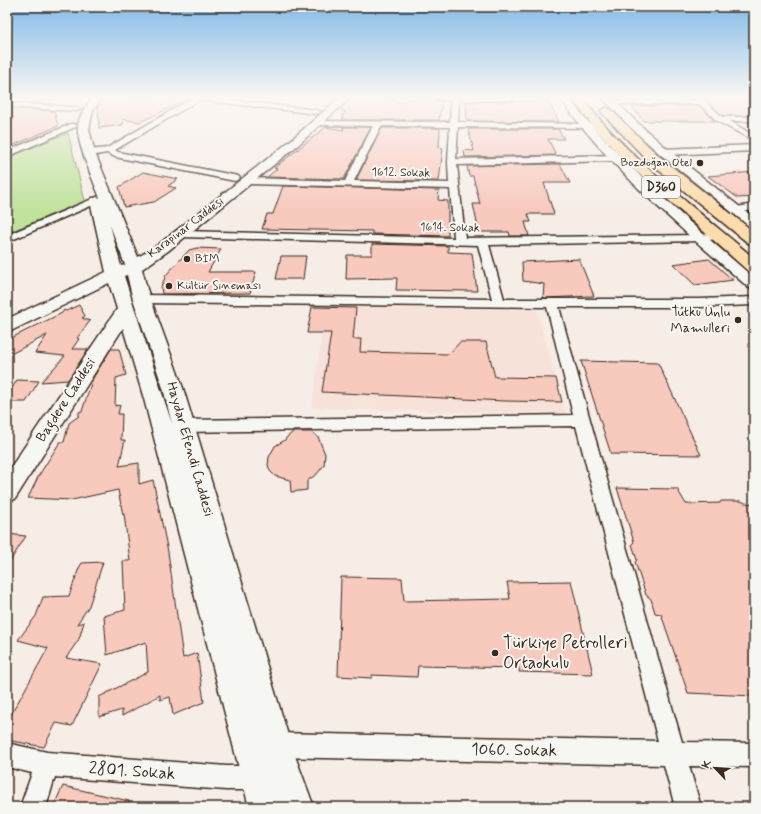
<svg xmlns="http://www.w3.org/2000/svg" width="761" height="814" font-family="Mynerve,sans-serif">
	<rect width="100%" height="100%" fill="#f6ede7"/>
	<filter id="ink" filterUnits="userSpaceOnUse"><feTurbulence type="fractalNoise" baseFrequency=".025" numOctaves="2"/><feDisplacementMap in="SourceGraphic" scale="8" xChannelSelector="R" yChannelSelector="G"/><feConvolveMatrix kernelMatrix="1 2 1 2 8 2 1 2 1" color-interpolation-filters="sRGB"/></filter>
	<g filter="url(#ink)">
		<polygon fill="#f7e2da" points="325,306 537,310 566,415 312,408"/>
		<polygon fill="#bfe29c" stroke="#7d865d" points="68,133 85,201 7,233 7,158"/>
		<g fill="#f8c9bd" stroke="#3b2a1e">
			<polygon points="7,98 50,98 52,104 7,102"/>
			<polygon points="103,98 191,98 140,122 123,119 123,125 99,128 98,106"/>
			<polygon points="351,98 392,99 401,103 408,99 437,100 442,102 439,120 343,120 342,115 346,112 342,111 342,107"/>
			<polygon points="704,98 754,98 754,116 723,116"/>
			<polygon points="548,101 559,122 467,121 466,102"/>
			<polygon points="631,106 699,106 715,121 644,121"/>
			<polygon points="7,108 54,111 58,126 7,148"/>
			<polygon points="326,127 344,130 343,127 371,127 344,179 267,177 277,169 274,168"/>
			<polygon points="382,128 440,128 439,147 443,148 439,181 356,180"/>
			<polygon points="468,129 558,129 564,139 548,139 556,155 465,157 464,150 474,151"/>
			<polygon points="560,164 570,183 544,183 554,214 528,214 531,222 525,222 529,236 510,236 509,232 479,232 473,204 480,204 473,176 469,176 467,166"/>
			<polygon points="143,172 178,179 168,186 176,188 154,202 124,207 119,187"/>
			<polygon points="754,172 754,197 738,198 708,176"/>
			<polygon points="283,186 439,190 438,200 448,201 448,236 372,234 372,231 262,229 267,214 273,214"/>
			<polygon points="372,244 448,246 448,252 472,253 477,291 396,290 397,278 346,279 347,255 372,255"/>
			<polygon points="197,248 221,249 208,272 256,272 250,293 162,294 161,287 166,275 189,250"/>
			<polygon points="281,256 306,256 303,279 276,279"/>
			<polygon points="579,259 594,296 543,298 544,284 523,281 522,262"/>
			<polygon points="709,259 733,280 695,285 673,264"/>
			<polygon points="79,305 85,316 82,318 90,321 77,338 79,339 72,349 88,349 68,380 41,382 65,356 35,353 47,335 7,356 7,340 62,313 64,310 66,311"/>
			<polygon points="312,307 356,308 353,339 361,339 360,352 449,354 460,342 486,342 495,377 556,378 562,402 504,401 322,392 331,333 307,333"/>
			<polygon points="111,349 119,349 126,375 116,378 115,406 120,405 118,414 122,414 121,440 125,440 119,466 139,463 139,484 153,480 168,552 183,658 197,653 204,702 173,715 170,697 160,700 160,695 122,716 122,710 99,717 99,697 148,672 146,642 107,655 104,616 125,610 123,561 130,561 124,514 123,515 118,490 72,500 28,498 39,475 60,442 64,442 69,423 79,416 79,412 82,411 93,378"/>
			<polygon points="581,361 658,363 701,455 611,454"/>
			<polygon points="17,380 39,381 26,402 7,402 7,396"/>
			<polygon points="293,432 312,432 318,437 325,454 324,465 317,474 307,481 307,490 291,492 290,480 275,476 270,471 268,465 269,457 275,446 285,440 287,437"/>
			<polygon points="617,488 677,489 686,504 720,503 721,501 741,501 745,503 754,504 754,696 688,693 661,614 655,613 651,599 646,595 635,562 637,560 632,544 634,542"/>
			<polygon points="7,534 26,536 7,566"/>
			<polygon points="103,562 89,606 77,624 84,622 79,639 66,658 102,664 72,726 56,723 44,747 7,740 7,722 48,648 18,640 36,616 43,597 69,596 79,568 82,563"/>
			<polygon points="341,577 402,578 404,601 510,599 507,582 571,581 593,674 519,672 519,668 418,666 417,677 372,675 372,678 338,676"/>
			<polygon points="63,786 129,801 129,807 53,807"/>
		</g>
		<g fill="none" stroke-linecap="round" stroke-linejoin="round">
			<defs>
				<g id="minor">
					<polygon points="193,98 212,98 317,110 321,112 317,114 199,100 115,150 118,152 238,176 240,178 235,181 115,157 107,153 89,156 85,153 89,150 107,148"/>
					<path d="M 437,98 L 515,98 L 511,100 L 459,100 L 458,122 L 598,124 L 602,126 L 598,128 L 458,127 L 456,159 L 614,155 L 618,158 L 614,161 L 457,165 L 465,238 L 700,235 L 717,233 L 722,236 L 717,239 L 700,241 L 489,245 L 504,299 L 701,299 L 754,297 L 754,305 L 701,307 L 559,307 L 590,420 L 682,742 L 754,743 L 754,767 L 689,766 L 701,807 L 675,807 L 664,765 L 275,757 L 267,753 L 263,745 L 267,737 L 275,733 L 658,741 L 576,426 L 183,432 L 178,430 L 175,426 L 178,422 L 183,420 L 573,415 L 547,307 L 142,303 L 138,302 L 136,299 L 138,296 L 142,295 L 492,299 L 478,245 L 182,237 L 177,234 L 182,231 L 454,238 L 450,189 L 247,184 L 242,181 L 247,178 L 345,181 L 373,126 L 317,125 L 314,125 L 314,121 L 450,122 L 451,100 L 440,100 ZM 381,126 L 450,127 L 448,162 L 449,183 L 354,181 Z"/>
					<polygon points="695,98 702,98 722,117 754,117 754,121 730,121 754,136 754,141 717,121 700,104 610,104 606,102 610,100 696,100"/>
					<polygon points="7,103 77,107 81,109 77,111 7,107"/>
					<polygon points="71,124 74,124 78,126 7,157 7,151"/>
					<polygon points="754,145 754,151 664,155 660,152 664,149"/>
					<polygon points="97,197 100,198 102,200 100,202 7,242 7,235"/>
					<polygon points="754,204 754,210 735,213 730,210 731,208"/>
					<polygon points="7,743 47,752 226,766 258,766 267,769 270,778 267,787 258,790 226,790 55,777 46,807 20,807 32,773 7,767"/>
				</g>
				<g id="tertiary">
					<path d="M 560,98 L 568,98 C 623,165 688,221 754,278 L 754,289 L 749,288 C 682,229 612,171 560,98 Z"/>
					<path d="M 603,98 L 612,98 C 655,142 705,179 754,218 L 754,228 L 750,227 L 660,154 L 630,127 Z"/>
				</g>
				<path id="secondary" d="M 92,98 L 102,98 L 93,110 L 89,129 L 95,153 L 138,257 L 158,245 L 290,141 L 339,98 L 350,98 L 298,145 L 168,251 L 142,269 L 147,289 L 183,388 L 291,745 L 314,807 L 249,807 L 144,399 L 123,328 L 15,499 L 7,502 L 7,473 L 117,309 L 109,283 L 13,330 L 7,332 L 7,319 L 106,272 L 90,201 L 92,198 L 100,198 C 94,182 77,144 78,129 C 78,117 85,107 92,98 ZM 110,225 L 125,265 L 121,266 ZM 127,275 L 132,296 L 163,388 L 172,424 L 124,276 Z"/>
				<g id="trunk">
					<path d="M 572,98 L 582,98 C 630,160 695,208 754,258 L 754,272 L 748,271 L 629,165 L 594,128 Z"/>
					<polygon points="606,108 610,109 660,157 754,232 754,245 748,243 650,163 602,113 600,111"/>
				</g>
			</defs>
			<use href="#minor" stroke="#3b2a1e" stroke-width="3"/>
			<use href="#tertiary" stroke="#3b2a1e" stroke-width="3"/>
			<use href="#secondary" stroke="#3b2a1e" stroke-width="3"/>
			<use href="#trunk" stroke="#3b2a1e" stroke-width="3"/>
			<use href="#minor" fill="#f6f6f2" fill-rule="evenodd"/>
			<use href="#tertiary" fill="#f6f6f2" fill-rule="evenodd"/>
			<use href="#secondary" fill="#f6f6f2" fill-rule="evenodd"/>
			<use href="#trunk" fill="#fcdcac" fill-rule="evenodd"/>
		</g>
	</g>
	<linearGradient id="sky" x2="0" y2="1"><stop stop-color="#81bbe8"/><stop offset="0.46" stop-color="#fbf7f4"/><stop offset="1" stop-color="#fbf7f4" stop-opacity="0"/></linearGradient>
	<rect width="761" height="212" fill="url(#sky)"/>
	<g fill="#3b2a1e" stroke="#f6f6f2" stroke-width="1.5">
		<circle cx="700" cy="163" r="4"/>
		<circle cx="187" cy="259" r="4"/>
		<circle cx="169" cy="286" r="4"/>
		<circle cx="738" cy="320" r="4"/>
		<circle cx="495" cy="653" r="4"/>
	</g>
	<g text-anchor="middle" dominant-baseline="central" stroke-width="4" stroke-linejoin="round" paint-order="stroke">
		<g font-size="12" fill="#3b2a1e" stroke="#f6f6f2" text-anchor="start">
			<text x="692" y="163" text-anchor="end">Bozdoğan Otel</text>
			<text x="195" y="259">BİM</text>
			<text x="177" y="286">Kültür Sineması</text>
		</g>
		<g font-size="12" fill="#3b2a1e" stroke="#f6f6f2">
			<text transform="translate(401 173) rotate(1)">1612. Sokak</text>
			<text transform="translate(186 228) rotate(-37)">Karapınar Caddesi</text>
			<text transform="translate(450 228) rotate(1)">1614. Sokak</text>
		</g>
		<rect fill="#f6f6f2" stroke="#73675e" stroke-width="1" x="642" y="176" width="38" height="22" rx="3"/>
		<g font-size="13" font-weight="bold" fill="#3b2a1e">
			<text x="661" y="187">D360</text>
		</g>
		<g font-size="14" fill="#3b2a1e" stroke="#f6f6f2" text-anchor="end">
			<text x="730" y="312">Tutku Unlu<tspan x="730" dy="16">Mamulleri</tspan></text>
		</g>
		<g font-size="14" fill="#3b2a1e" stroke="#f6f6f2">
			<text transform="translate(66 400) rotate(-57)">Bagdere Caddesi</text>
			<text transform="translate(190 449) rotate(74)">Haydar Efendi Caddesi</text>
		</g>
		<g font-size="17" fill="#3b2a1e" stroke="#f6f6f2" text-anchor="start">
			<text x="503" y="643">Türkiye Petrolleri<tspan x="503" dy="20">Ortaokulu</tspan></text>
		</g>
		<g font-size="17" fill="#3b2a1e" stroke="#f6f6f2">
			<text transform="translate(514 750) rotate(1)">1060. Sokak</text>
			<text transform="translate(132 771) rotate(4)">2801. Sokak</text>
		</g>
	</g>
	<rect width="761" height="814" fill="none" stroke="#f6f6f2" stroke-width="24"/>
	<rect x="12" y="12" width="737" height="790" fill="none" stroke="#3b2a1e" stroke-width="1.5" filter="url(#ink)"/>
	<g transform="translate(715 768) rotate(295)" stroke="#f6f6f2" stroke-width="3" paint-order="stroke">
	<path d="M0-3L7 15L0 10L-7 15Z" fill="#3b2a1e"/>
	<text y="-6" font-size="11" font-weight="bold" text-anchor="middle" fill="#3b2a1e">K</text>
	</g>
</svg>
